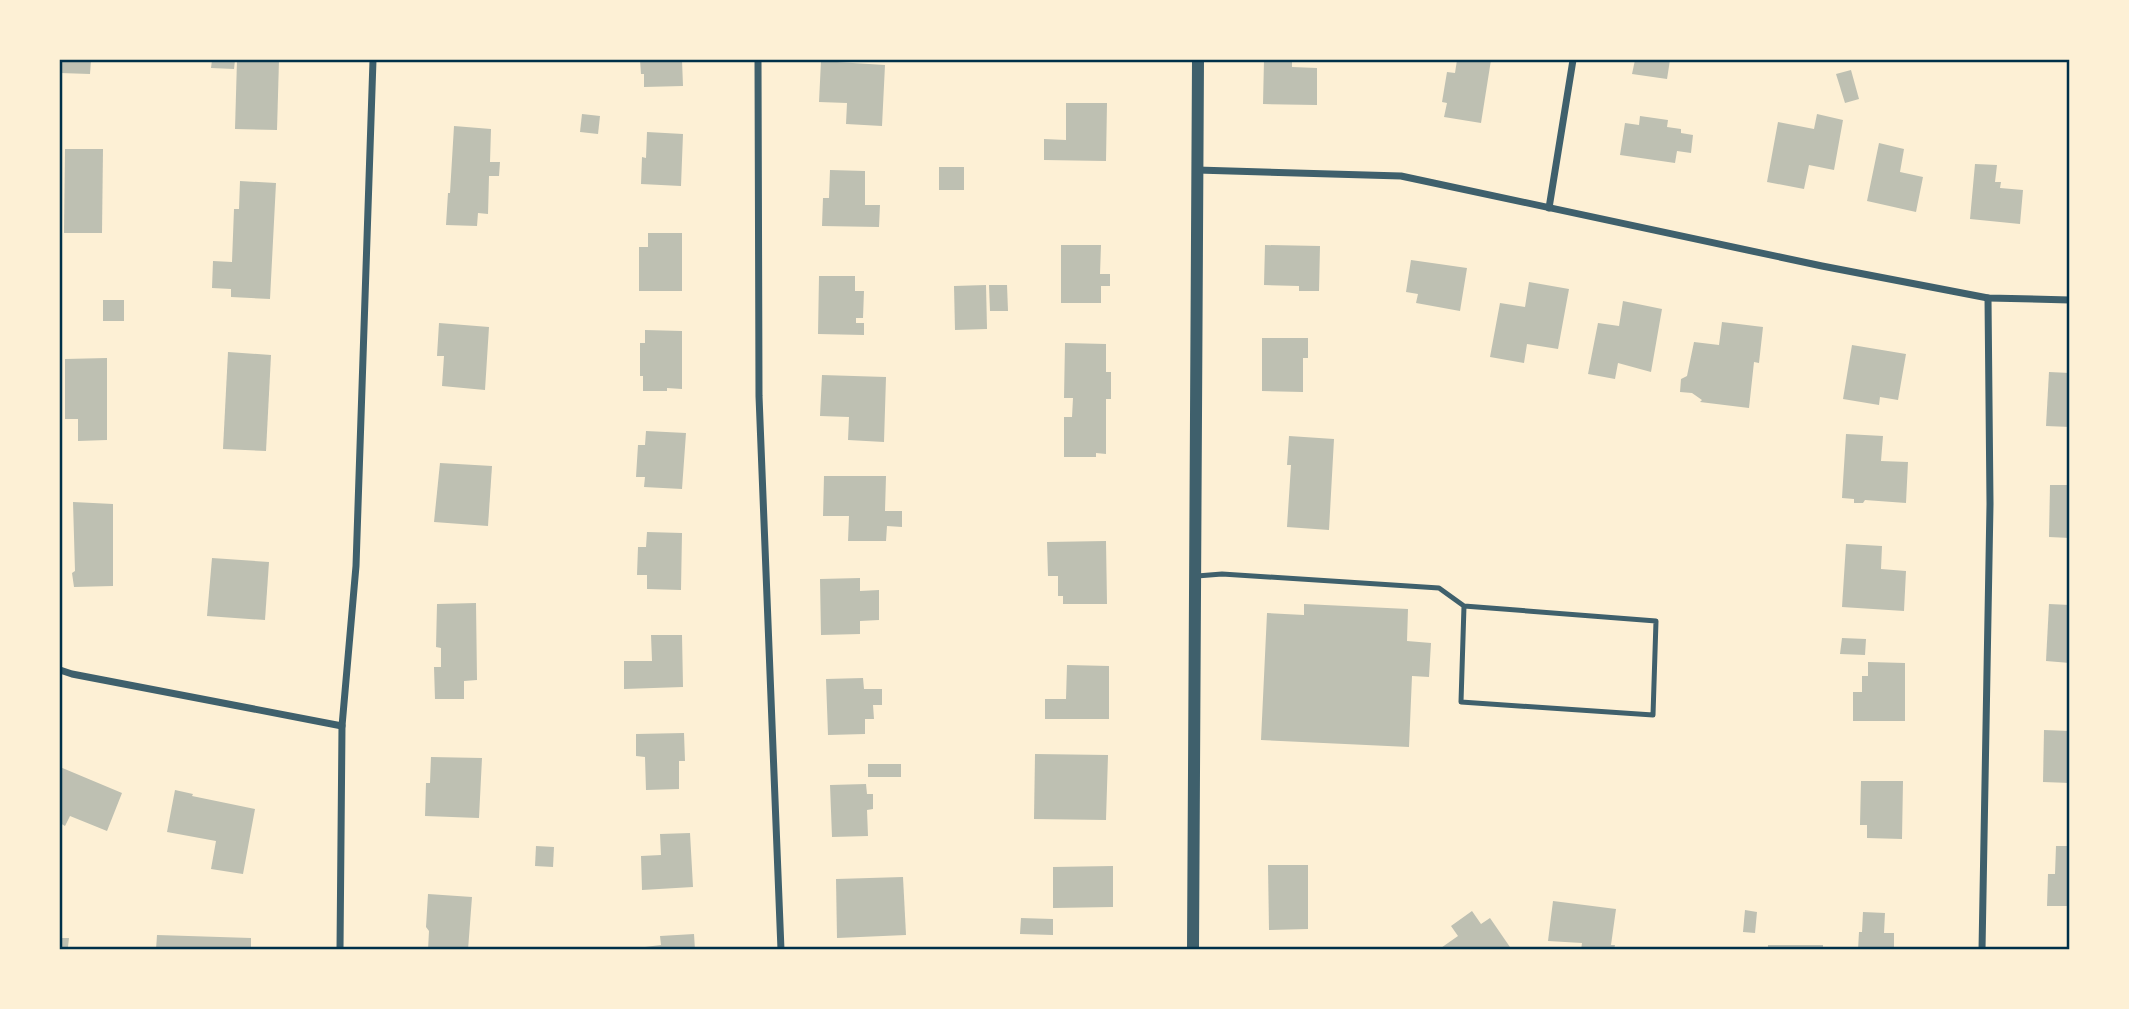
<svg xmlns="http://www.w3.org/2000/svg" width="2129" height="1009" font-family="'DejaVu Sans',sans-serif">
	<rect width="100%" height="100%" fill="#fdf0d5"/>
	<g fill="#bec0b2">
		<polygon points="60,60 91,60 90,74 60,73"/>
		<polygon points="212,60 235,60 234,69 211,68"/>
		<polygon points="237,60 279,60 277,130 235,129"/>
		<polygon points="640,60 682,60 683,86 644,87 644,74 641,74"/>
		<polygon points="1264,60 1292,60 1292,67 1317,68 1317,105 1263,104"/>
		<polygon points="1457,60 1491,60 1481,123 1444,117 1447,103 1442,102 1447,72 1455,73"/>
		<polygon points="1635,60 1670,60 1667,79 1632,74"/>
		<polygon points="821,61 885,65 882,126 846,124 847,103 819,102"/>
		<polygon points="1851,70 1859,99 1845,103 1836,74"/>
		<polygon points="1066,103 1107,103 1106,161 1044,160 1044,139 1066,140"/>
		<polygon points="582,114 600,116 598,134 580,132"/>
		<polygon points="1817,114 1843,120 1834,170 1809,165 1804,189 1767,182 1778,122 1814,129"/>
		<polygon points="1640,116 1668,120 1667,127 1681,129 1681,133 1693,135 1691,153 1677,151 1675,163 1620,155 1625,123 1639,125"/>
		<polygon points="454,126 491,129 490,162 500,162 499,176 489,176 488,214 478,213 477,226 446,225 448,193 450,193"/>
		<polygon points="647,132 683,134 681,186 641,184 642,157 646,158"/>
		<polygon points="1879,143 1904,149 1900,172 1923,177 1916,212 1867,201"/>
		<polygon points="65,149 103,149 102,233 64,233"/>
		<polygon points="1975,164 1997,165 1995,182 2001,182 2000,188 2023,190 2020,224 1970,219"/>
		<rect x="939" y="167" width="25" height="23"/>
		<polygon points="830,170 865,171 865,205 880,205 879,227 822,226 823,198 829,198"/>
		<polygon points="240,181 276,183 270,299 231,297 231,289 212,288 213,261 232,262 234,209 239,209"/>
		<polygon points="648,233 682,233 682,291 639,291 639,247 648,247"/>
		<polygon points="1061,245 1101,245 1100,274 1110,274 1110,286 1101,286 1101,303 1061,303"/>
		<polygon points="1265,245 1320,246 1319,291 1299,291 1299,286 1264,285"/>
		<polygon points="1411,260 1467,268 1460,311 1416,303 1418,294 1406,292"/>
		<polygon points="819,276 855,276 855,291 864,291 863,318 856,318 856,323 864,323 864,335 818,334"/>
		<polygon points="1529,282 1569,289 1558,349 1527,344 1524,363 1490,357 1500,303 1525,307"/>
		<polygon points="986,285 987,329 955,330 954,286"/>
		<polygon points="989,285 1007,285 1008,311 990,311"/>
		<rect x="103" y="300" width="21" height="21"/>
		<polygon points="1623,301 1662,309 1651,372 1618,363 1615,379 1588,374 1598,323 1619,326"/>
		<polygon points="1722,322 1763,327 1759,363 1754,362 1749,408 1700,402 1702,400 1692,393 1680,392 1681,379 1687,376 1694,342 1719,345"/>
		<polygon points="439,323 489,327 485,390 442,386 444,356 437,356"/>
		<polygon points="645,330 682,331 682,389 667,388 667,391 643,391 643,376 640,376 640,343 645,343"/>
		<polygon points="1262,338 1308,338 1308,358 1303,358 1303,392 1262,391"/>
		<polygon points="1065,343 1106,344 1106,372 1111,372 1111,399 1106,399 1106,454 1096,453 1096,457 1064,457 1064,417 1072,417 1073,398 1064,398"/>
		<polygon points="1852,345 1906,354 1898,400 1880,397 1879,405 1843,399"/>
		<polygon points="228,352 271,355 266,451 223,449"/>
		<polygon points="107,358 107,440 78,441 78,419 65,419 65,359"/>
		<polygon points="2049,372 2070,373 2070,427 2046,426"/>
		<polygon points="822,375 886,377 884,442 848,440 849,417 820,416"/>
		<polygon points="646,431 686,433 682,489 644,487 645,477 636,477 638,445 645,445"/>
		<polygon points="1846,434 1883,436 1881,461 1908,462 1906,503 1865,500 1863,503 1854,503 1854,499 1842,498"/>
		<polygon points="1289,436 1334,439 1329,530 1287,527 1291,465 1287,465"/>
		<polygon points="440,463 492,466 488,526 434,522"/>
		<polygon points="824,476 886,476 885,511 902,511 902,527 887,526 886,541 848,541 849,516 823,516"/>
		<polygon points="2050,485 2070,485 2070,538 2049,537"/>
		<polygon points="73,502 113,504 113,586 74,587 72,573 75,571"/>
		<polygon points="647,532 682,533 681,590 647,589 647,575 637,575 638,547 646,547"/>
		<polygon points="1106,541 1107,604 1063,604 1063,596 1058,596 1058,576 1048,576 1047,542"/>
		<polygon points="1846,544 1882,546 1881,569 1906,571 1904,611 1842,607"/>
		<polygon points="212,558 269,562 265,620 207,616"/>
		<polygon points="860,578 860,591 879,590 879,620 860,621 860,634 821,635 820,579"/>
		<polygon points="476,603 477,680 464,681 464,699 435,699 434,667 441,667 441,648 436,647 437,604"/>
		<polygon points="1304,604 1408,609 1407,641 1431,643 1429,677 1412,676 1409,747 1261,740 1267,613 1304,615"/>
		<polygon points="2049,604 2070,605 2070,663 2046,661"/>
		<polygon points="651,635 682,635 683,687 624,689 624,661 652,661"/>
		<polygon points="1842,638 1866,639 1865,655 1840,654"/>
		<polygon points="1868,662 1905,663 1905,721 1853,721 1853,692 1862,692 1862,676 1868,676"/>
		<polygon points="1067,665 1109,666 1109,719 1045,719 1045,699 1066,699"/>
		<polygon points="863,678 864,689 882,689 882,705 873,705 874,719 865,719 865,734 828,735 826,679"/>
		<polygon points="2044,730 2070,731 2070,783 2043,782"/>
		<polygon points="684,733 685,761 679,761 679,789 646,790 645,757 636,756 636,734"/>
		<polygon points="1035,754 1108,755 1106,820 1034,819"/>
		<polygon points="431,757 482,758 479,818 425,816 426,783 430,783"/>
		<rect x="868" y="764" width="33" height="13"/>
		<polygon points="60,767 122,793 107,831 70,816 65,826 60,823"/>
		<polygon points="1861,781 1903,781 1902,839 1867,838 1867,825 1860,825"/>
		<polygon points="866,784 867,794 873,794 873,809 867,810 868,836 832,837 830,785"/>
		<polygon points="175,790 193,794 192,796 255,809 243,874 211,869 216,841 167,832"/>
		<polygon points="690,833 693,887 642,890 641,856 661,855 660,834"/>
		<polygon points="536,846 554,847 553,867 535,866"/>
		<polygon points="2056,846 2070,846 2070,906 2047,906 2048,874 2055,874"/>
		<polygon points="1268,865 1308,865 1308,929 1269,930"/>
		<polygon points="1113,866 1113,907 1053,908 1053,867"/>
		<polygon points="903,877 906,935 837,938 836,879"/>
		<polygon points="428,894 472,897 468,950 428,950 429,931 426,927"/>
		<polygon points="1553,901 1616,909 1611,945 1615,945 1614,950 1581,950 1582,943 1548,941"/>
		<polygon points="1745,910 1757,912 1755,933 1743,932"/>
		<polygon points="1472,911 1481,924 1490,918 1512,950 1438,950 1458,936 1451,926"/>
		<polygon points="1863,912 1885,913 1884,933 1894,933 1894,950 1858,950 1859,932 1862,932"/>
		<polygon points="1021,918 1053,919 1053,935 1020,934"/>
		<polygon points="694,934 695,950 645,950 645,947 661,945 660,936"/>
		<polygon points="157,935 251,938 251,950 156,950"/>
		<polygon points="60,938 69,938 68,947 75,947 75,950 60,950"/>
		<rect x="1768" y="945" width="55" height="5"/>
	</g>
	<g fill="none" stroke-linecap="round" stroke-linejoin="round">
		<polyline stroke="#3f606c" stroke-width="5" points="1197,576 1222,574 1439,588 1464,606 1461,702 1653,715 1656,621 1464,606"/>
		<g stroke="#3f606c" stroke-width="7">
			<polyline points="758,60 759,396 781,950"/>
			<polyline points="1197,170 1401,176 1822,266 1988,298 2070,300"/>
			<polyline points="1549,208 1573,60"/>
			<polyline points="60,670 72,674 342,726"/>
			<polyline points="340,950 342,726 356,566 373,60"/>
			<polyline points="1982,950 1990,504 1988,298"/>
		</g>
		<polyline stroke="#3f606c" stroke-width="12" points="1193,950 1198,60"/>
	</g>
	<rect width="2129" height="1009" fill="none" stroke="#fdf0d5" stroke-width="122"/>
	<rect x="61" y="61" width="2007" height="887" fill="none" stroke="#003049" stroke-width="2.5"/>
</svg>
